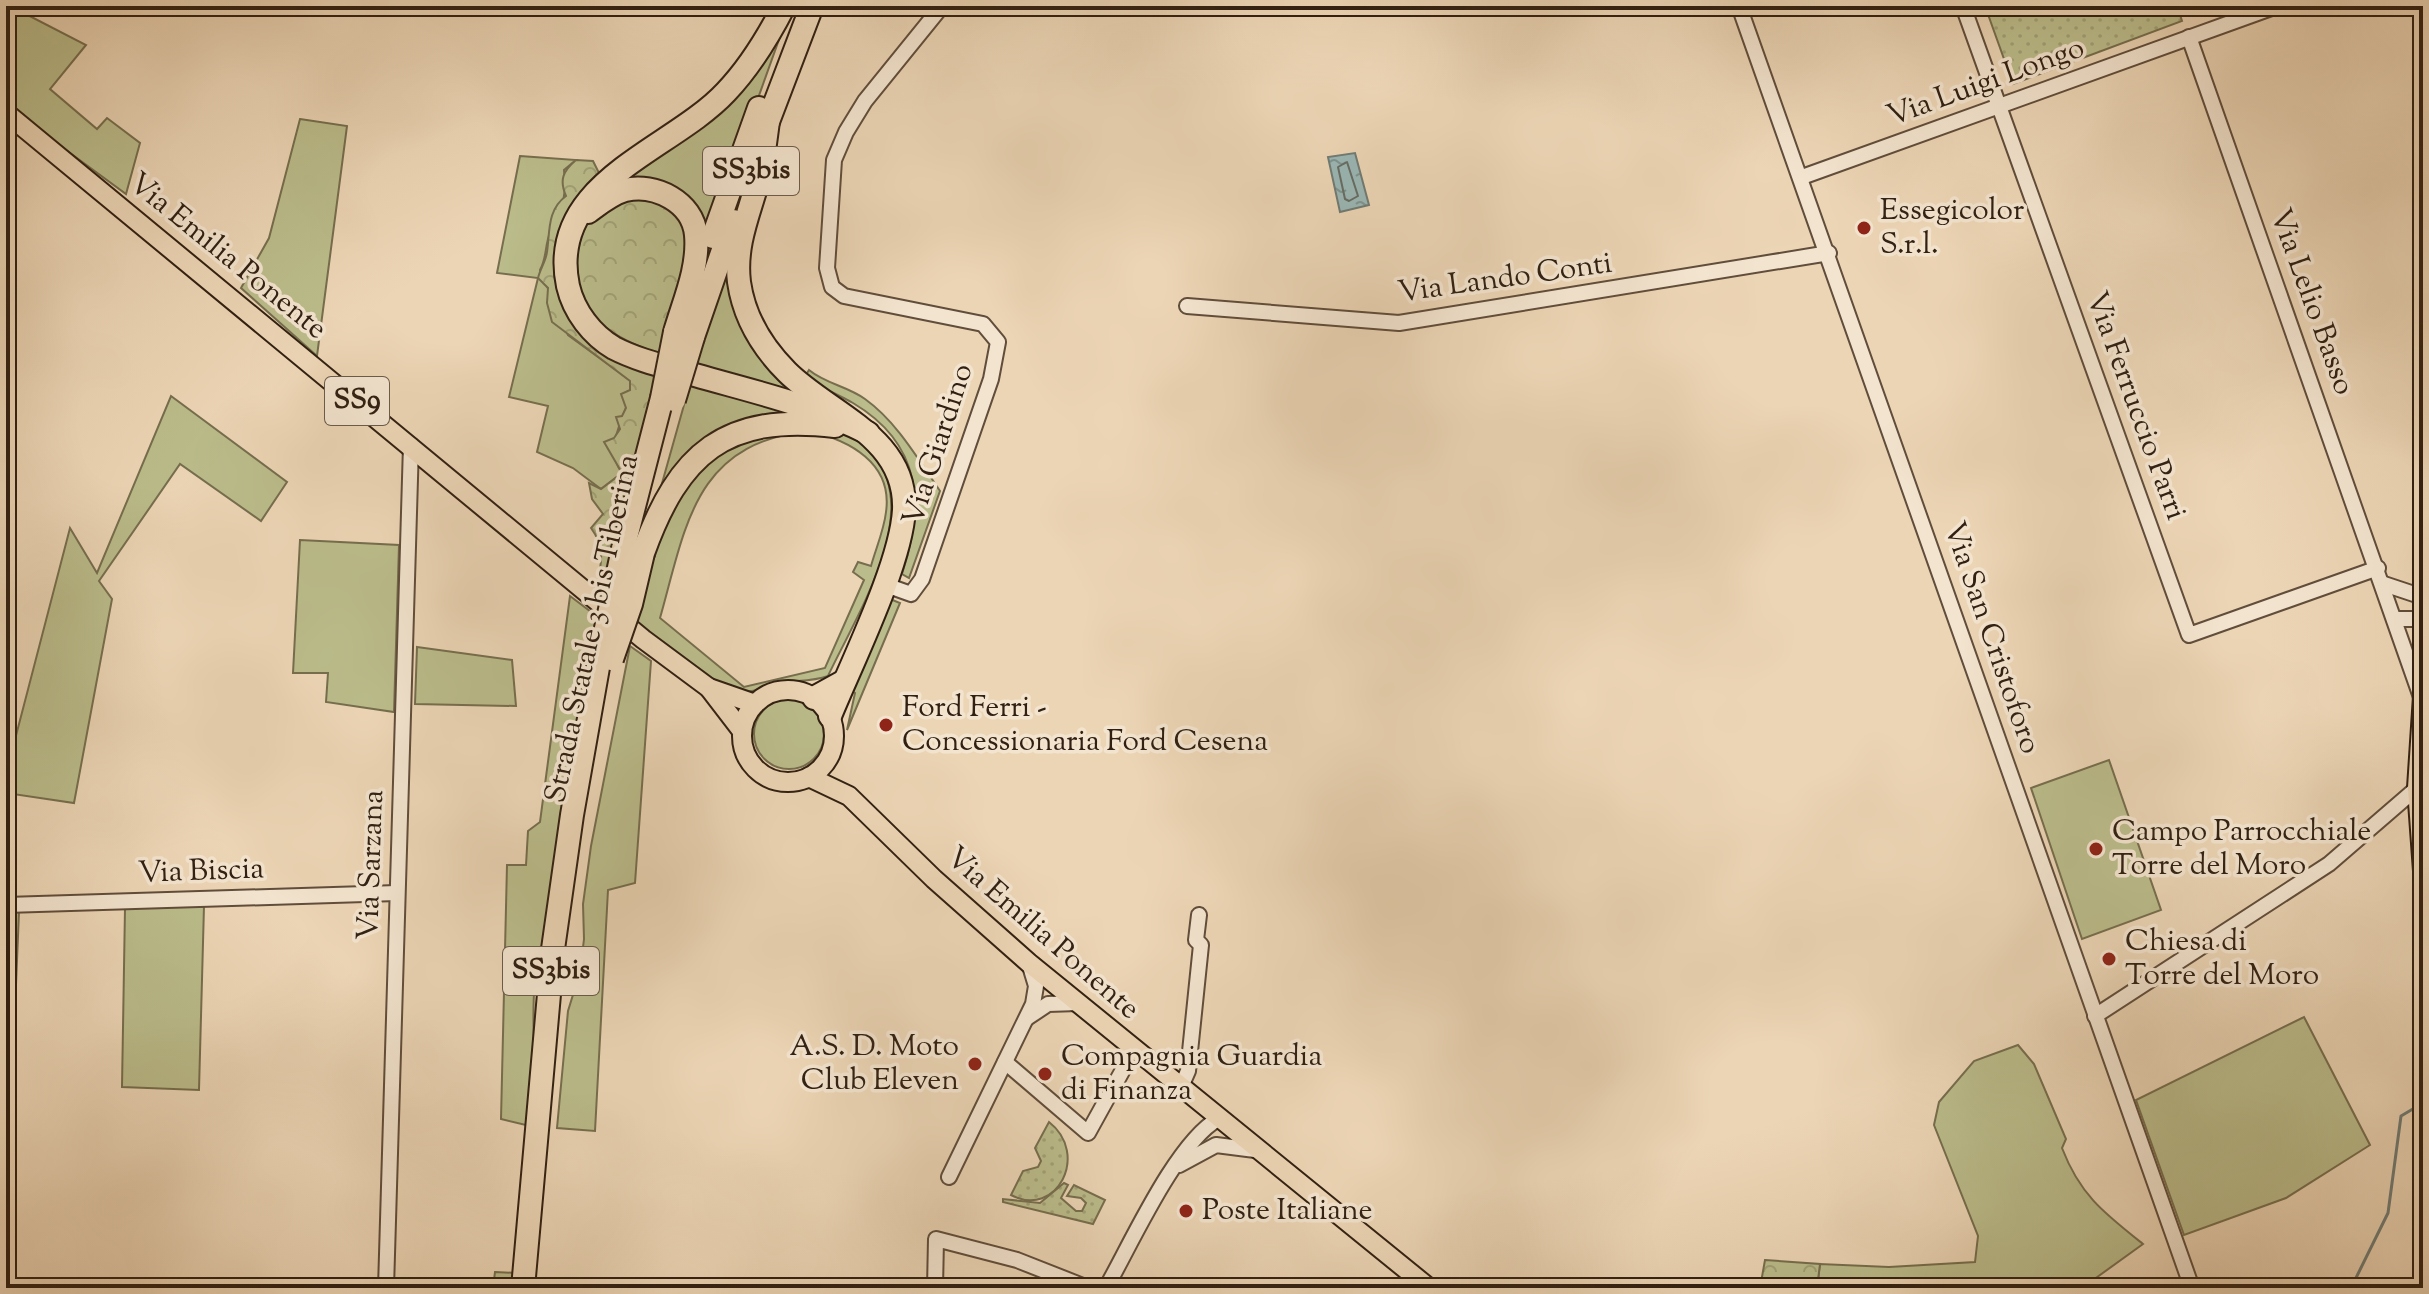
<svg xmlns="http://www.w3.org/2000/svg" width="2429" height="1294" font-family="'Sorts Mill Goudy',serif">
	<defs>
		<pattern id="forest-crowns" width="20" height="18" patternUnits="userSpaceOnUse" patternTransform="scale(2)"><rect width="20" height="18" fill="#bbbc8b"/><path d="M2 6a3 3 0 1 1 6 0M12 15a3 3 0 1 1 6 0" fill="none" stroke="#a1a177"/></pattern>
		<pattern id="park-dots" width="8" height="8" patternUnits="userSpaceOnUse" patternTransform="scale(2)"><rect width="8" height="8" fill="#bbbc8b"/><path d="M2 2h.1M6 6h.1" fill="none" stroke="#a1a177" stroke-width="1.8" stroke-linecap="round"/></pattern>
		<pattern id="water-ripples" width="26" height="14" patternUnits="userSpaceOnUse" patternTransform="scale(2)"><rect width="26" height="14" fill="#9ab7b5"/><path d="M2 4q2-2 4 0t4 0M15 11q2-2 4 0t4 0" fill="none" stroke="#7e9492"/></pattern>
	</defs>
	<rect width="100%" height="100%" fill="#ecd5b5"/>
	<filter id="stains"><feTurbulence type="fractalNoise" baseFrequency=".0025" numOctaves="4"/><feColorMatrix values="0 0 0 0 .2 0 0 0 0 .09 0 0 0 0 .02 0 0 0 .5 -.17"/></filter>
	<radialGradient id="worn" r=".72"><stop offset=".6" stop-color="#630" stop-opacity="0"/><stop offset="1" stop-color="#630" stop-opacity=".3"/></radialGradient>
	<g fill="#bbbc8b" stroke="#766e4e" stroke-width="2" fill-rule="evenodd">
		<polygon points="16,9 86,45 50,89 97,129 107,118 140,143 126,194 6,106 6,24"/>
		<polygon points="781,34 705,246 632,182 618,176"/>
		<polygon points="300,119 347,126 317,356 241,288 269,238"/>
		<path d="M 520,156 L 576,160 L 564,170 C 568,209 557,207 548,239 C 545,250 546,259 540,270 L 568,335 L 631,381 C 631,417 600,441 622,473 L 601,489 L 573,468 L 537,452 L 548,406 L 509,397 L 538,278 L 497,273 Z"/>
		<polygon points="735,236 739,299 821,402 696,365"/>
		<path d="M 809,370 C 826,384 847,386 865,399 C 897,422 918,459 940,491 L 909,578 L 902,574 C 925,505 922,444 853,403 C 837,394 820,387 804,378 Z"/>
		<polygon points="691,380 831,419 767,417 659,494"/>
		<polygon points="171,396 287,482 261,521 180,464 99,581 112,599 74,803 6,793 6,774 70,528 97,573"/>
		<path d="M 815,428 C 825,430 836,431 846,434 C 858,439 867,447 875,457 C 922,515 855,618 828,676 C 811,682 796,680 779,683 C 765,687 752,694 737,691 C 704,687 662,642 635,621 L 652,552 L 671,501 L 729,441 ZM 809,431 C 849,440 893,463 886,512 C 884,530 876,548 871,566 L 858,562 L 853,572 L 864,580 L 825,668 L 744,687 L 660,618 C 686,526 694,443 809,431 Z"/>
		<polygon points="300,540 399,545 394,712 326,702 328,673 293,673"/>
		<path d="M 570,596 L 599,618 L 547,940 C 529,978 534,1015 534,1057 C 533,1080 531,1103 530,1126 L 501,1119 L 507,865 L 526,865 L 528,831 L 540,822 Z"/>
		<polygon points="890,599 900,603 847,730 855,693 848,689"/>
		<polygon points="630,646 651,661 635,883 608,890 595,1131 557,1128 568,1011 580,972 584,939 583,904 591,846"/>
		<polygon points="417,647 512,660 516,706 415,704"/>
		<circle cx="789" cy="734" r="35"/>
		<polygon points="2109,760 2161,910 2082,939 2031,788"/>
		<polygon points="204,906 199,1090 122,1087 125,908"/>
		<polygon points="6,912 19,912 15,1009 6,1009"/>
		<polygon points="2304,1017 2370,1145 2286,1198 2184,1235 2136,1100"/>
		<path d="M 2018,1045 L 2034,1064 L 2066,1139 L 2062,1148 C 2080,1195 2104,1213 2143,1244 L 2082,1288 L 1817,1288 L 1820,1264 L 1889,1267 L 1975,1262 L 1978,1236 L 1934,1125 L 1939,1102 L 1974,1061 Z"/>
		<polygon points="495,1272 516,1273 515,1288 493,1288"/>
	</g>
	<g fill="url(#forest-crowns)" stroke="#766e4e" stroke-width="2">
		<path d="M 576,160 L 593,161 L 600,175 L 580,195 L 566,298 L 658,373 L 607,592 L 597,584 C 602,562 605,547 591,528 L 603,514 L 592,499 L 589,483 L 601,489 L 622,473 L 604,442 L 614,438 L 620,429 L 616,417 L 622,416 L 626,408 L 621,394 L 630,390 L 630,381 L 552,322 L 547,303 L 548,288 L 538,278 C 540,269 546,261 547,252 C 550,231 547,210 566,196 C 559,180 563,171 576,160 Z"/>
		<path d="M 630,196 L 667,202 L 691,235 L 663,355 C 611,337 569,316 578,252 C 579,242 584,225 592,218 C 603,209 617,203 630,196 Z"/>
		<polygon points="1765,1260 1820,1264 1817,1288 1760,1288"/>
	</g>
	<g fill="url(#park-dots)" stroke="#766e4e" stroke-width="2">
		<polygon points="1985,6 2177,6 2182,21 2013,84"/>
		<path d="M 1049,1122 C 1090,1154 1057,1219 1011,1195 L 1023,1171 L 1038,1167 L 1041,1161 L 1035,1148 Z"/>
		<polygon points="1064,1183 1068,1185 1061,1198 1076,1211 1082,1211 1086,1203 1081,1198 1067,1196 1074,1185 1105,1200 1093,1224 1003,1202 1003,1199 1040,1203"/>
	</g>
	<polygon fill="url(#water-ripples)" stroke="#707b74" stroke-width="2" points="1355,153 1369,205 1340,212 1328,157"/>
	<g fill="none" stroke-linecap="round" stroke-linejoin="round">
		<polygon stroke="#666c64" stroke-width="2" points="1347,162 1358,196 1349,201 1345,199 1338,167"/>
		<polyline stroke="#707b74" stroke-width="3" points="2351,1288 2388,1213 2401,1116 2423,1103"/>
		<defs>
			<g id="minor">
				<polyline points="1739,6 2192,1288"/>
				<polyline points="1963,6 2189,635 2378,568"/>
				<polyline points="2189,37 2422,700"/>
				<polyline points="1802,177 2277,6"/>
				<polyline points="1187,306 1399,323 1829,253"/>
				<polyline points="883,584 911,594 922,579 991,379 998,342 983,324 844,296 832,287 827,268 834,160 846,132 865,101 942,6"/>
				<polyline points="2384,584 2417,595 2423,592"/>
				<polyline points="2394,619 2423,619"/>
				<polyline points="6,905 397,893"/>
				<polyline points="2095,1016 2329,864 2417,788"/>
				<polyline points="1027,1018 1048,1004 1078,1003"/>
				<polyline points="1005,1062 1088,1133 1125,1066"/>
				<polyline points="1181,1087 1188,1071 1201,945 1196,940 1199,915"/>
				<polyline points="1179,1165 1216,1145 1255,1150"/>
				<polyline points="949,1177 1033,1004 1036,986 1029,963"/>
				<polyline points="386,1288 411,445"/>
				<polyline points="935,1288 936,1239 1017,1260 1088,1288"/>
				<path d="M 1106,1288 C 1131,1244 1176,1143 1218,1119"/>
			</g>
			<g id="major">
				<polyline points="6,113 643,639 709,688 742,731"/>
				<polyline points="709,688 755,704"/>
				<circle cx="788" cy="736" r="46"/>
				<polyline points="2423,696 2417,788 2423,871"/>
				<polyline points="809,777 849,796 934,879 1029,963 1429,1288"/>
			</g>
			<g id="highway">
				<path d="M 784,6 C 768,37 750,67 726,92 C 671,151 546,182 568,286 C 574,312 592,335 614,348 C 639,361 668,367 695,375 C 754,392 813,405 868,433"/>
				<path d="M 768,121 C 766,137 764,153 761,169 C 752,208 734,241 739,282 C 744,317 762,347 787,372 C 829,414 907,437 904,510 C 901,564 852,662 830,716"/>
				<polyline points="764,132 812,6"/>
				<path d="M 588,212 C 599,204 611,194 625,190 C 655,183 693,202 696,235 C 699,268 684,301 675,332"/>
				<polyline points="713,237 759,108"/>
				<polyline points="693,337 733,221"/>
				<polyline points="623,549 662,398"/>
				<path d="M 643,553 C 679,453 725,413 835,426"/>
				<polyline points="814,698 843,682"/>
				<polyline points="523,1288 553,949 572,815 600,656"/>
			</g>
		</defs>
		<use href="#minor" stroke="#604d3b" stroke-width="18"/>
		<use href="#major" stroke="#312012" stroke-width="22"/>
		<use href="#highway" stroke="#312012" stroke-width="26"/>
		<use href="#minor" stroke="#f3e4cf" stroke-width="14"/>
		<use href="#major" stroke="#ecd5b5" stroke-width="18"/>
		<use href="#highway" stroke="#ecd5b5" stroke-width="22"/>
		<defs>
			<g id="highway-bridge">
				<polyline points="662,398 675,332"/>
				<polyline points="674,400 693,337"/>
				<polyline points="600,656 623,549"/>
				<polyline points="612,659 631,604 643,553"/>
			</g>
		</defs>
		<use href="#highway-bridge" stroke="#312012" stroke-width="26" stroke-linecap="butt"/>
		<use href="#highway-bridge" stroke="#ecd5b5" stroke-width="22"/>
	</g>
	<g fill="#8f2418" stroke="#f3e4cf" stroke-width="3">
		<circle cx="1864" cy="228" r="8"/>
		<circle cx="886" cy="725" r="8"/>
		<circle cx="2096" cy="849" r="8"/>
		<circle cx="2109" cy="959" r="8"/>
		<circle cx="975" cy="1064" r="8"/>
		<circle cx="1045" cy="1074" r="8"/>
		<circle cx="1186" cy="1211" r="8"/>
	</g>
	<g text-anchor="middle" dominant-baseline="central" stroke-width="7" stroke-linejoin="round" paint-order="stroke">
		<g fill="#f3e4cf" stroke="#6b5b4b" stroke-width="2">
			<rect x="703" y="147" width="96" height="48" rx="6"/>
			<rect x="325" y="377" width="64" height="48" rx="6"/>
			<rect x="503" y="947" width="96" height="48" rx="6"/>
		</g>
		<g font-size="28" font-weight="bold" fill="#312012">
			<text x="751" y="171">SS3bis</text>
			<text x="357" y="401">SS9</text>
			<text x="551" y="971">SS3bis</text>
		</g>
		<g font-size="30" fill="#312012" stroke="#f3e4cf">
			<text transform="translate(1986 83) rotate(-20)">Via Luigi Longo</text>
			<text transform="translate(227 257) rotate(39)">Via Emilia Ponente</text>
			<text transform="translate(1505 279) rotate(-8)">Via Lando Conti</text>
			<text transform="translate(2311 302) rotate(70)">Via Lelio Basso</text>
			<text transform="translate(2135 406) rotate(70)">Via Ferruccio Parri</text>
			<text transform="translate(939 445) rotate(-72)">Via Giardino</text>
			<text transform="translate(593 629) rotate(-78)">Strada Statale 3 bis Tiberina</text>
			<text transform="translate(1991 638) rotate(71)">Via San Cristoforo</text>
			<text transform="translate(372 865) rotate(-88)">Via Sarzana</text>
			<text transform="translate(201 872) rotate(-2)">Via Biscia</text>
			<text transform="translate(1042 934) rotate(41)">Via Emilia Ponente</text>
		</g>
		<g font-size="30" fill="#312012" stroke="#f3e4cf" text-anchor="start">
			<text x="1880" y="211">Essegicolor<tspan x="1880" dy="34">S.r.l.</tspan></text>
			<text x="902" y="708">Ford Ferri -<tspan x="902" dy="34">Concessionaria Ford Cesena</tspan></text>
			<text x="2112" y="832">Campo Parrocchiale<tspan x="2112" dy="34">Torre del Moro</tspan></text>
			<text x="2125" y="942">Chiesa di<tspan x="2125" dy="34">Torre del Moro</tspan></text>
			<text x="959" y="1047" text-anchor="end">A.S. D. Moto<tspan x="959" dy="34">Club Eleven</tspan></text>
			<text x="1061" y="1057">Compagnia Guardia<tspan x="1061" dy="34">di Finanza</tspan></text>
			<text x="1202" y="1211">Poste Italiane</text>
		</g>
	</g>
	<rect width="2429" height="1294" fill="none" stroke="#ecd5b5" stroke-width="32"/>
	<rect x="8" y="8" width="2413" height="1278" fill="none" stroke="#312012" stroke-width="4"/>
	<rect x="16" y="16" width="2397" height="1262" fill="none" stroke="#312012" stroke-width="2"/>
	<rect width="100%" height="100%" filter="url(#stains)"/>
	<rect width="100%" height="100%" fill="url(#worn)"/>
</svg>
